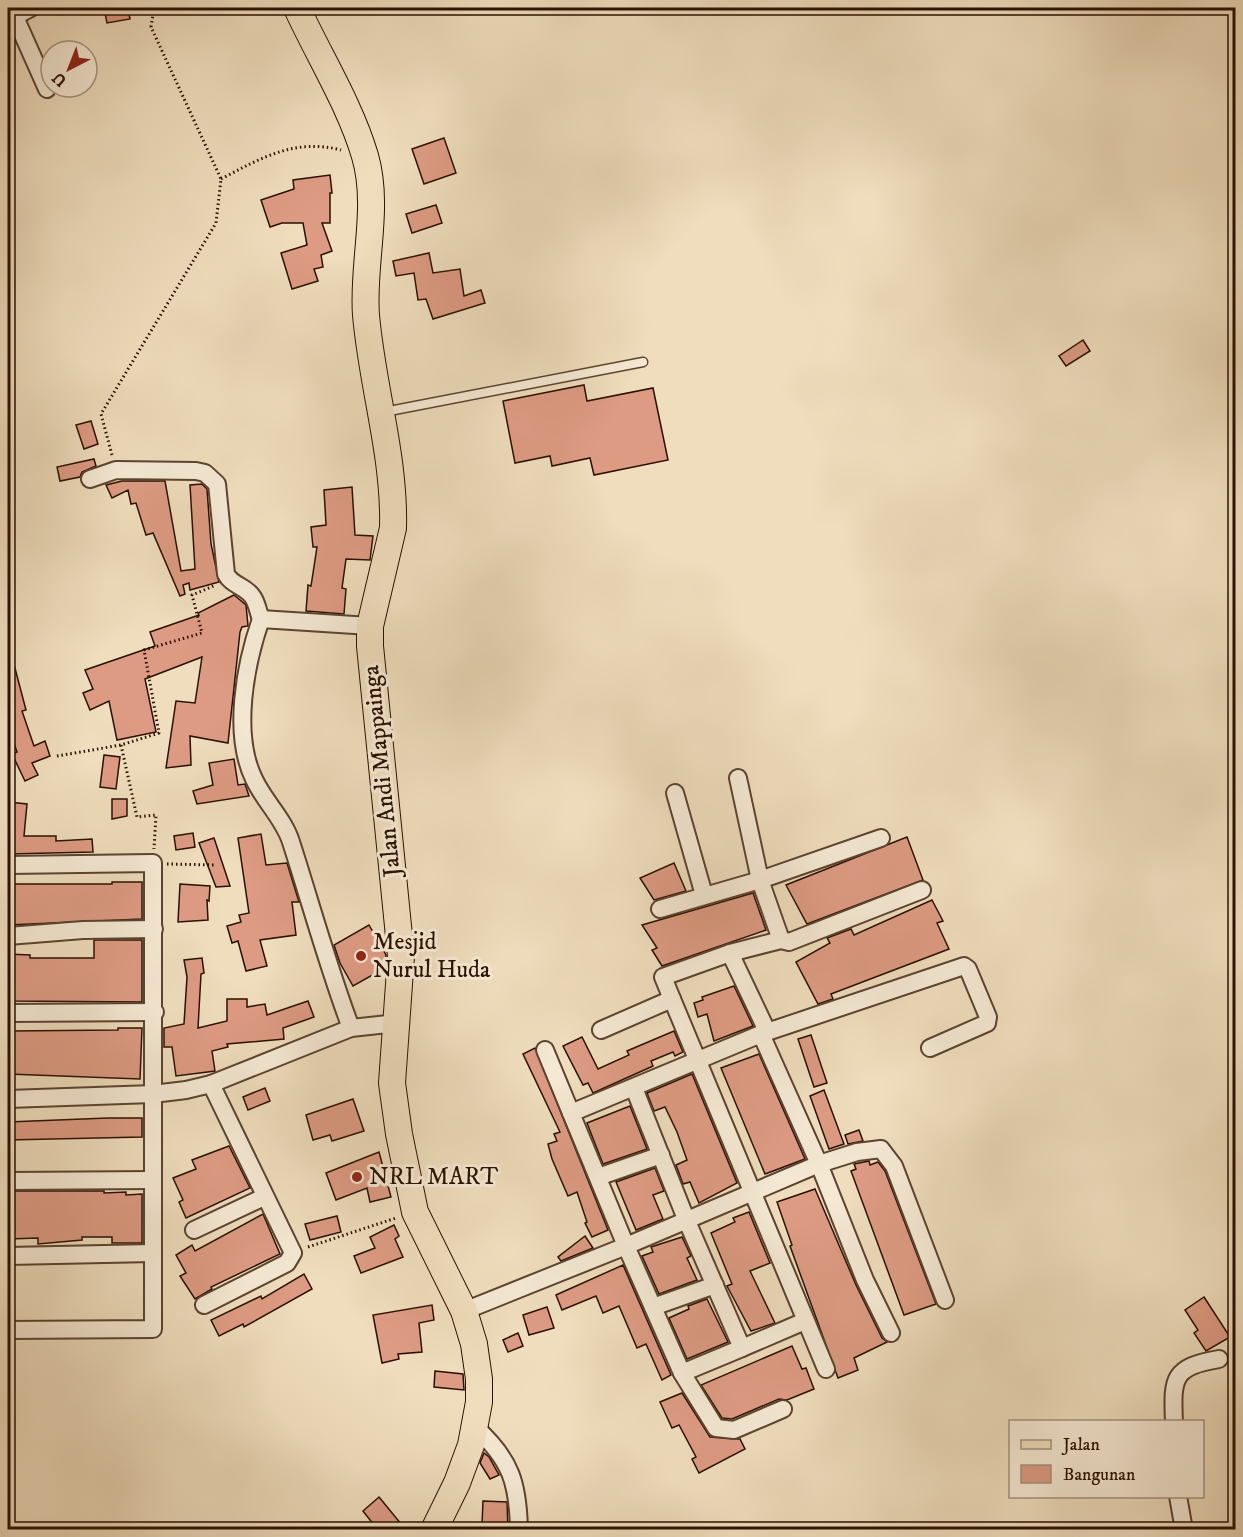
<svg xmlns="http://www.w3.org/2000/svg" width="1243" height="1537" font-family="'IM FELL DW Pica',serif">
	<rect width="100%" height="100%" fill="#efddbd"/>
	<filter id="stains"><feTurbulence type="fractalNoise" baseFrequency=".00333" numOctaves="4"/><feColorMatrix values="0 0 0 0 .2 0 0 0 0 .09 0 0 0 0 .02 0 0 0 .5 -.17"/></filter>
	<radialGradient id="worn" r=".72"><stop offset=".6" stop-color="#630" stop-opacity="0"/><stop offset="1" stop-color="#630" stop-opacity=".3"/></radialGradient>
	<g fill="#dd9b83" stroke="#2a1000" stroke-width="1.5">
		<polygon points="104,8 128,8 130,19 107,23"/>
		<polygon points="444,138 456,173 424,184 412,149"/>
		<polygon points="330,175 332,193 330,193 330,223 322,223 332,251 321,255 323,267 314,269 318,281 292,289 281,253 307,245 303,223 282,223 270,227 261,200 294,189 293,180"/>
		<polygon points="436,205 442,223 412,233 406,214"/>
		<polygon points="429,253 433,273 460,269 464,296 481,290 485,303 433,319 426,299 418,300 414,273 396,276 393,261"/>
		<polygon points="1083,340 1090,351 1066,366 1059,356"/>
		<polygon points="584,385 587,401 653,388 668,460 594,475 590,458 552,466 550,456 515,463 503,401"/>
		<polygon points="91,421 98,444 84,449 76,425"/>
		<polygon points="94,459 96,466 82,472 80,477 60,481 57,467"/>
		<polygon points="122,481 165,481 181,571 195,569 190,485 202,484 207,489 211,544 219,582 190,590 189,583 183,585 185,594 180,596 153,533 146,535 136,503 131,504 128,490 112,498 106,485"/>
		<polygon points="352,487 355,535 373,536 370,560 346,559 342,588 346,589 344,614 306,611 308,585 311,586 317,547 313,547 311,527 326,525 324,490"/>
		<polygon points="234,595 246,605 248,626 242,627 240,632 228,743 190,736 191,765 166,768 176,701 195,703 202,657 145,679 156,732 117,740 109,701 90,710 83,693 93,689 85,670 155,646 150,632 199,615 198,613"/>
		<polygon points="11,653 26,710 22,711 34,746 45,741 50,756 32,763 38,775 25,781 12,754 17,752 8,726 8,654"/>
		<polygon points="104,755 120,757 116,789 100,787"/>
		<polygon points="234,759 238,785 245,784 249,796 197,804 193,791 213,785 209,763"/>
		<polygon points="112,799 127,799 127,816 112,819"/>
		<polygon points="8,802 27,804 24,836 56,836 56,841 92,839 93,852 8,854"/>
		<polygon points="193,833 195,847 176,850 174,836"/>
		<polygon points="261,834 266,865 287,863 299,902 292,902 296,935 260,940 267,966 246,971 238,941 232,943 227,926 241,922 239,915 249,913 238,838"/>
		<polygon points="907,837 923,880 807,924 786,885"/>
		<polygon points="214,838 230,886 216,887 199,843"/>
		<polygon points="674,863 686,891 654,900 640,878"/>
		<polygon points="112,882 142,882 142,919 8,925 8,884 112,884"/>
		<polygon points="180,884 210,886 209,901 207,900 208,920 178,922"/>
		<polygon points="753,893 766,930 662,966 652,950 657,948 642,925"/>
		<polygon points="932,900 943,921 937,923 949,949 831,994 833,999 818,1004 796,962 830,943 827,938 851,929 854,935"/>
		<polygon points="369,925 386,955 385,968 353,986 340,963 334,945"/>
		<polygon points="94,940 142,940 142,1002 8,1001 8,954 30,955 30,958 94,958"/>
		<polygon points="202,958 204,973 201,974 198,1028 227,1021 227,999 247,999 247,1007 265,1004 267,1015 308,1001 314,1017 283,1028 284,1039 227,1044 228,1047 212,1051 215,1071 176,1076 172,1047 164,1047 164,1028 184,1024 187,977 184,960"/>
		<polygon points="734,986 753,1026 714,1041 707,1014 698,1017 694,1003 703,1000 702,997"/>
		<polygon points="118,1028 142,1028 140,1079 8,1074 8,1031 118,1030"/>
		<polygon points="674,1031 683,1052 675,1056 673,1052 651,1061 653,1066 593,1093 588,1083 583,1085 563,1046 582,1037 598,1069 629,1055 627,1051"/>
		<polygon points="811,1035 827,1083 814,1087 798,1039"/>
		<polygon points="535,1048 608,1230 592,1237 585,1223 587,1222 577,1192 568,1196 552,1159 548,1144 557,1141 554,1134 560,1132 523,1054"/>
		<polygon points="759,1054 805,1159 765,1174 721,1068"/>
		<polygon points="692,1074 737,1183 699,1203 690,1182 683,1184 676,1165 687,1160 677,1132 665,1107 654,1111 647,1093"/>
		<polygon points="265,1088 270,1101 248,1110 243,1097"/>
		<polygon points="824,1090 844,1144 829,1149 810,1096"/>
		<polygon points="353,1099 364,1131 332,1141 330,1135 313,1140 306,1115"/>
		<polygon points="630,1106 647,1149 603,1164 587,1123"/>
		<polygon points="108,1118 142,1118 142,1137 8,1140 8,1122"/>
		<polygon points="859,1130 863,1141 848,1144 845,1135"/>
		<polygon points="229,1146 250,1188 186,1218 179,1202 183,1200 173,1178 196,1169 192,1160"/>
		<polygon points="379,1152 391,1197 370,1202 367,1188 336,1200 326,1173"/>
		<polygon points="869,1161 870,1165 878,1162 885,1171 936,1304 904,1315 851,1171 856,1169 854,1164"/>
		<polygon points="655,1168 664,1191 653,1195 663,1219 636,1230 616,1182"/>
		<polygon points="815,1189 856,1285 882,1338 887,1342 854,1358 858,1370 838,1378 790,1246 792,1245 777,1202"/>
		<polygon points="8,1191 104,1191 104,1193 126,1192 126,1195 142,1194 142,1243 112,1243 112,1237 82,1237 82,1240 38,1244 38,1238 8,1239"/>
		<polygon points="749,1212 770,1263 750,1271 775,1323 751,1331 727,1286 732,1284 711,1233 735,1222 733,1218"/>
		<polygon points="263,1214 280,1254 211,1287 212,1289 195,1299 180,1276 186,1273 176,1255 192,1245 195,1251"/>
		<polygon points="337,1216 341,1232 310,1240 305,1224"/>
		<polygon points="394,1225 399,1236 395,1239 403,1257 361,1273 354,1256 375,1248 370,1237"/>
		<polygon points="585,1236 593,1248 561,1261 558,1257"/>
		<polygon points="682,1237 691,1256 687,1258 697,1280 659,1294 642,1256 653,1252 651,1247"/>
		<polygon points="623,1265 671,1375 662,1380 646,1344 637,1348 619,1306 603,1313 596,1296 562,1310 556,1295"/>
		<polygon points="304,1274 312,1289 244,1327 243,1324 219,1336 211,1320 261,1296 262,1299"/>
		<polygon points="1204,1297 1230,1337 1206,1351 1194,1333 1198,1330 1185,1310"/>
		<polygon points="707,1299 728,1342 687,1359 669,1318 689,1309 688,1306"/>
		<polygon points="432,1305 434,1320 419,1323 422,1352 398,1354 399,1359 382,1363 373,1315"/>
		<polygon points="547,1307 554,1328 529,1335 523,1315"/>
		<polygon points="518,1333 523,1346 508,1352 503,1340"/>
		<polygon points="792,1346 802,1369 806,1368 814,1389 787,1400 779,1399 732,1419 722,1418 701,1385"/>
		<polygon points="435,1371 463,1374 464,1390 434,1387"/>
		<polygon points="682,1393 710,1437 740,1439 745,1449 699,1473 692,1459 696,1457 679,1425 672,1428 660,1402"/>
		<polygon points="484,1453 489,1457 499,1475 490,1479 480,1463"/>
		<polygon points="379,1497 406,1530 378,1530 363,1511"/>
		<polygon points="483,1501 507,1502 508,1530 492,1530 492,1527 482,1525"/>
	</g>
	<g fill="none" stroke-linecap="round" stroke-linejoin="round">
		<defs>
			<polyline id="lane" points="384,412 643,362"/>
			<g id="street">
				<polyline points="11,8 47,89"/>
				<polyline points="8,20 31,8"/>
				<path d="M 90,479 L 116,470 L 196,471 L 205,473 L 217,484 L 226,574 C 231,585 245,586 252,596 C 257,602 258,612 261,619"/>
				<polyline points="738,778 760,880 781,940"/>
				<polyline points="675,793 704,895"/>
				<polyline points="8,865 153,863 153,1329 8,1330"/>
				<polyline points="660,909 760,880 881,838"/>
				<polyline points="8,936 83,930 154,929"/>
				<polyline points="730,953 781,940 789,942 922,890"/>
				<polyline points="672,999 663,977 730,953 767,1031"/>
				<polyline points="8,1013 155,1012"/>
				<path d="M 351,1028 C 328,967 311,904 291,842 C 284,819 264,801 254,779 C 232,734 245,665 261,619 L 370,626"/>
				<polyline points="601,1030 672,999 826,1369"/>
				<polyline points="761,1034 964,966 968,969 988,1017 987,1023 930,1048"/>
				<polyline points="545,1050 571,1113"/>
				<polyline points="634,1088 686,1219 742,1348 682,1373"/>
				<polyline points="8,1099 153,1094 186,1090 211,1084 351,1028 397,1023"/>
				<polyline points="598,1177 661,1155"/>
				<polyline points="8,1181 153,1180"/>
				<polyline points="194,1230 264,1197"/>
				<polyline points="8,1256 153,1253"/>
				<polyline points="204,1305 287,1263 293,1253 211,1084"/>
				<polyline points="653,1307 715,1285"/>
				<polyline points="464,1311 626,1246 571,1113 761,1034 819,1164 865,1280 891,1333"/>
				<polyline points="742,1348 805,1321"/>
				<polyline points="783,1409 734,1430 716,1428 682,1373 626,1246 819,1164 857,1152 881,1149 894,1166 945,1300"/>
				<path d="M 1174,1422 C 1172,1377 1173,1367 1219,1359"/>
				<path d="M 476,1428 C 511,1460 518,1483 519,1530"/>
				<polyline points="1178,1496 1184,1530"/>
			</g>
			<path id="primary" d="M 297,8 C 319,56 350,105 365,156 C 380,207 362,264 366,315 C 372,386 395,456 393,528 L 370,626 L 370,646 L 401,956 L 392,1083 L 399,1134 L 415,1212 L 464,1311 L 474,1344 L 479,1379 L 479,1402 L 471,1445 L 457,1483 L 434,1530"/>
		</defs>
		<use href="#lane" stroke="#5b432f" stroke-width="11"/>
		<use href="#street" stroke="#5b432f" stroke-width="20"/>
		<use href="#primary" stroke="#2a1000" stroke-width="28"/>
		<g stroke="#2a1000" stroke-width="3" stroke-dasharray="1.5 3" stroke-linecap="butt">
			<path d="M 221,179 C 261,158 295,138 341,150"/>
			<polyline points="112,455 101,414 216,223 221,179 151,27 153,15 160,8"/>
			<polyline points="121,745 137,817 156,815 154,849"/>
			<polyline points="57,756 121,745 159,733 144,650 202,633 192,595 216,585"/>
			<polyline points="167,864 216,865"/>
			<polyline points="308,1247 396,1218"/>
		</g>
		<use href="#lane" stroke="#f5e9d4" stroke-width="8"/>
		<use href="#street" stroke="#f5e9d4" stroke-width="16"/>
		<use href="#primary" stroke="#efddbd" stroke-width="26"/>
	</g>
	<g fill="#8f2418" stroke="#f5e9d4" stroke-width="2">
		<circle cx="361" cy="956" r="6"/>
		<circle cx="357" cy="1177" r="6"/>
	</g>
	<g text-anchor="middle" dominant-baseline="central" stroke-width="6" stroke-linejoin="round" paint-order="stroke">
		<g font-size="24" fill="#2a1000" stroke="#f5e9d4">
			<text transform="translate(382 771) rotate(-96)">Jalan Andi Mappainga</text>
		</g>
		<g font-size="24" fill="#2a1000" stroke="#f5e9d4" text-anchor="start">
			<text x="373" y="942">Mesjid<tspan x="373" dy="28">Nurul Huda</tspan></text>
			<text x="369" y="1177">NRL MART</text>
		</g>
	</g>
	<rect width="1243" height="1537" fill="none" stroke="#efddbd" stroke-width="30"/>
	<rect x="9" y="9" width="1225" height="1519" fill="none" stroke="#2a1000" stroke-width="3"/>
	<rect x="15" y="15" width="1213" height="1507" fill="none" stroke="#2a1000" stroke-width="1.5"/>
	<rect x="1009" y="1420" width="195" height="78" fill="#f5e9d4" stroke="#a4927f" stroke-width="1.5"/>
	<rect x="1021" y="1440" width="30" height="9" fill="#efddbd" stroke="#a4927f" stroke-width="1.5"/>
	<text x="1063" y="1450" font-size="18" fill="#2a1000">Jalan</text>
	<rect x="1021" y="1465" width="30" height="18" fill="#dd9b83" stroke="#a4927f" stroke-width="1.5"/>
	<text x="1063" y="1480" font-size="18" fill="#2a1000">Bangunan</text>
	<g transform="translate(69 69) rotate(222)"><circle r="28" fill="#f5e9d4" stroke="#a4927f" stroke-width="1.5"/>
	<path d="M0-4.5L10 22L0 15L-10 22Z" fill="#8f2418"/>
	<text y="-9" font-size="16" font-weight="bold" text-anchor="middle" fill="#2a1000">U</text>
	</g>
	<rect width="100%" height="100%" filter="url(#stains)"/>
	<rect width="100%" height="100%" fill="url(#worn)"/>
</svg>
